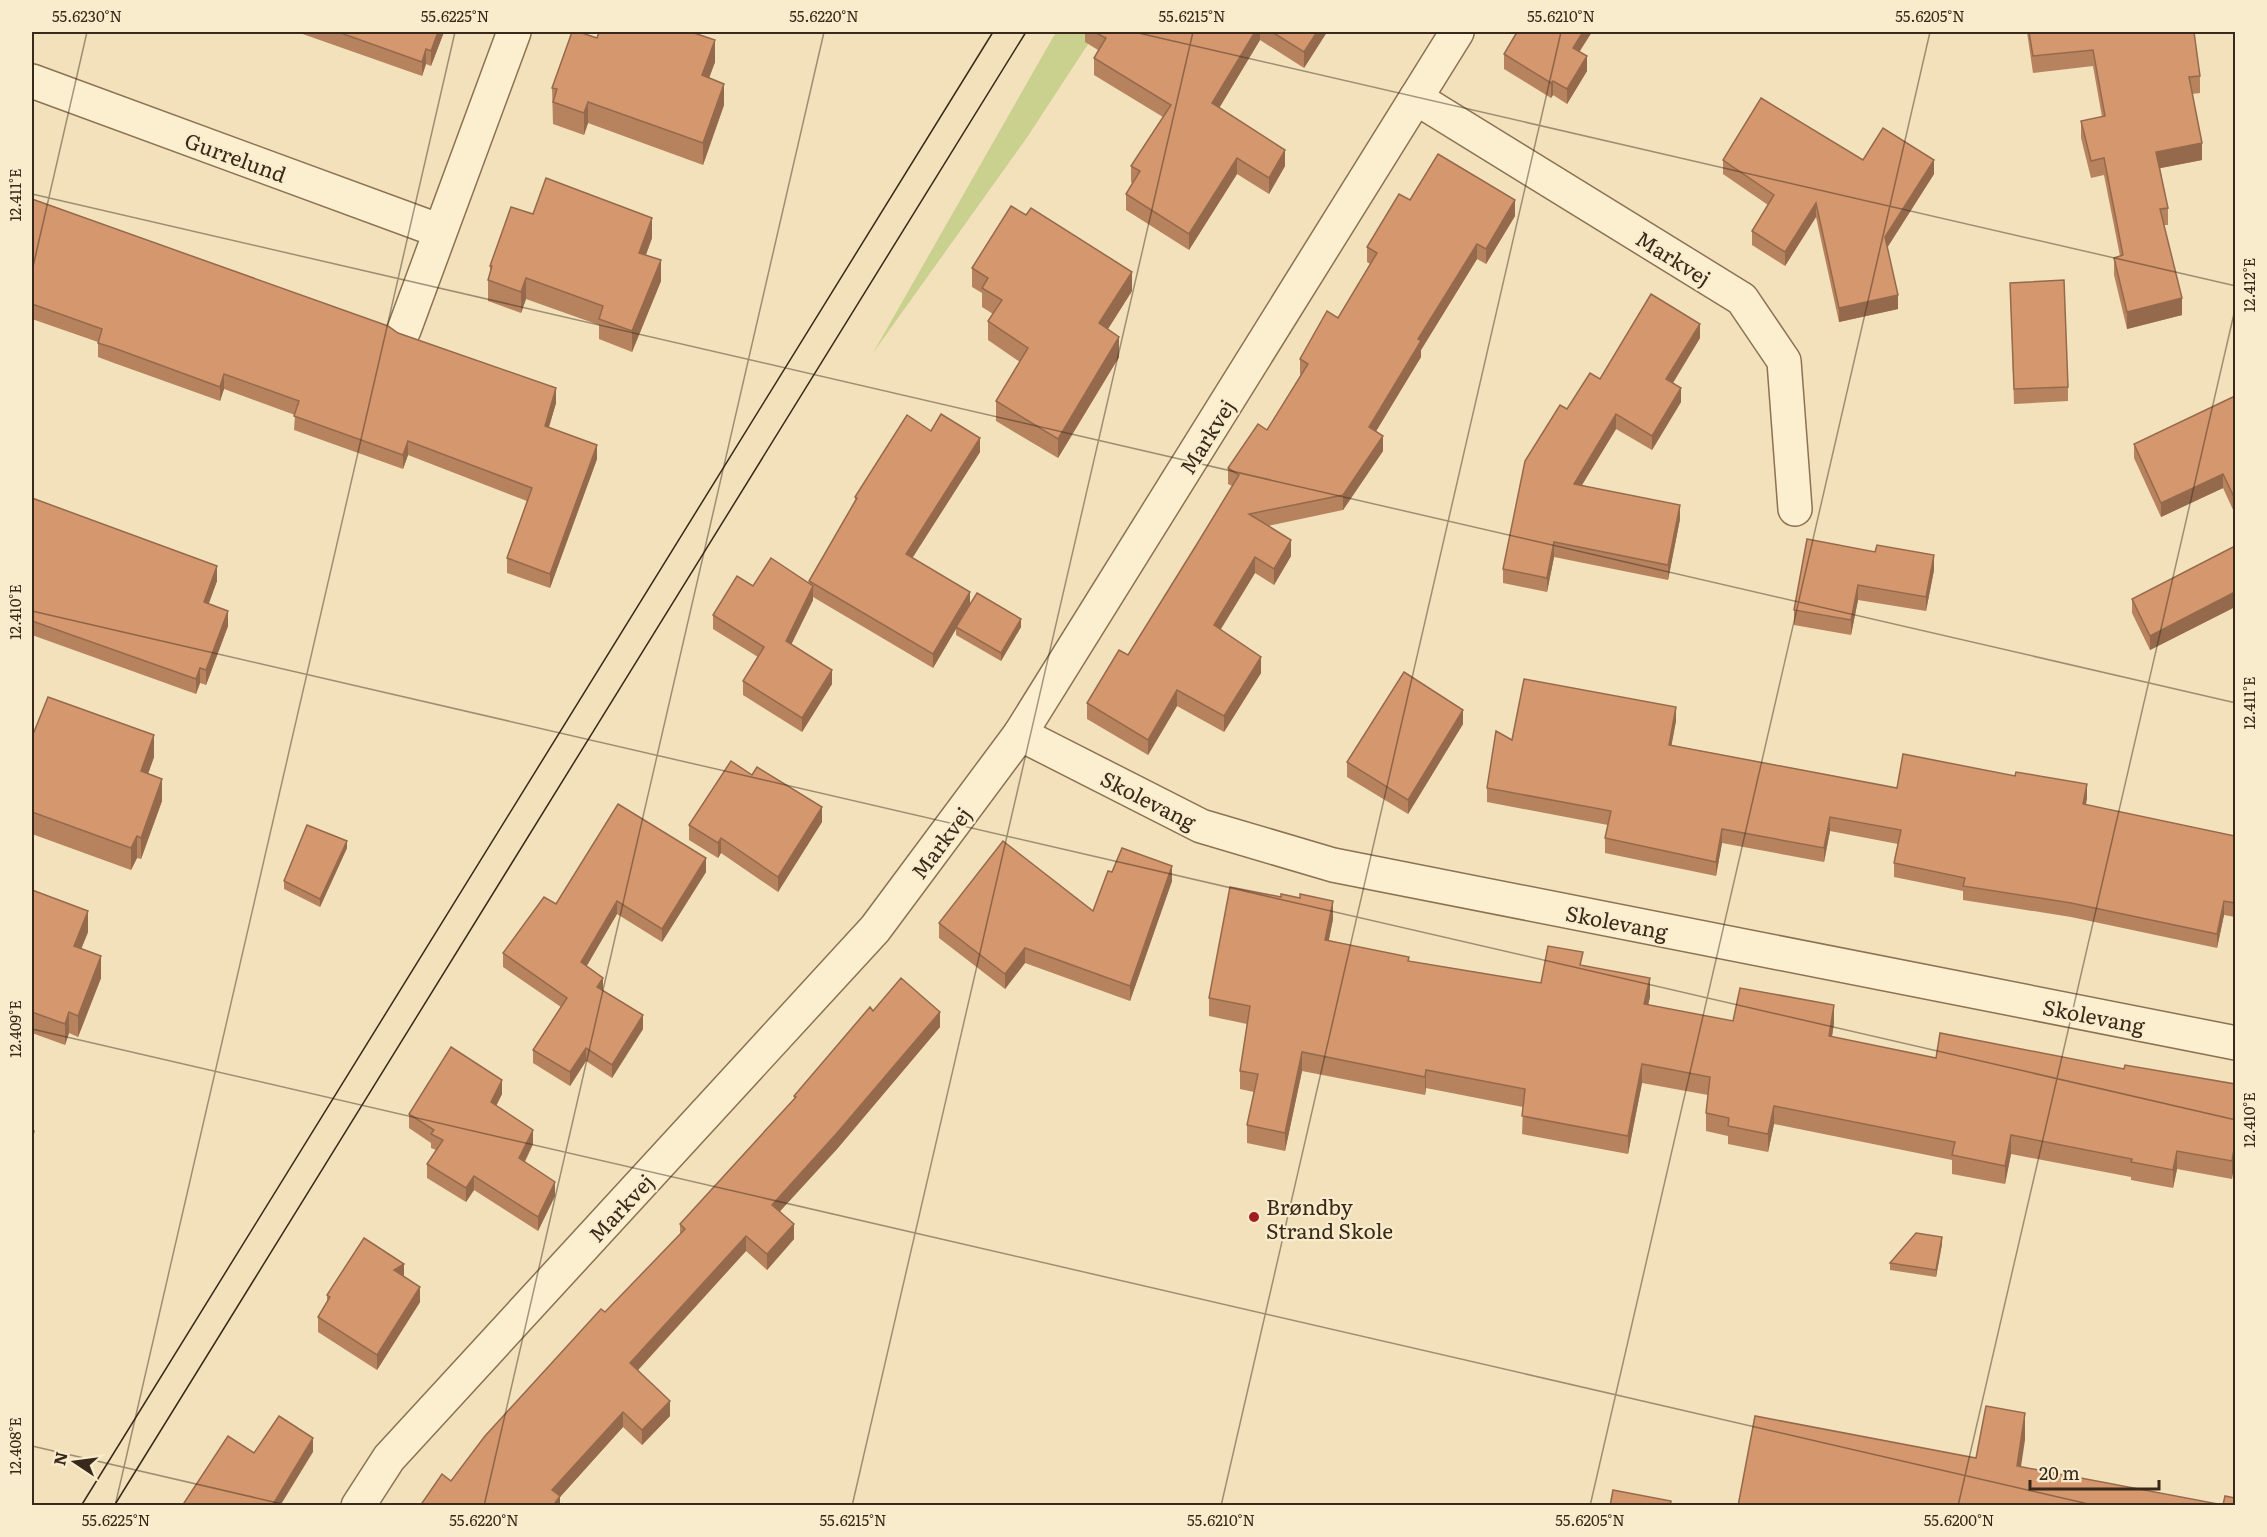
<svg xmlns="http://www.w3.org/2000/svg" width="2267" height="1537" font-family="Literata,serif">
	<rect width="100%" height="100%" fill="#f2e1bb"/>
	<polygon fill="#cad18f" points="1056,32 1096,32 1028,136 873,353"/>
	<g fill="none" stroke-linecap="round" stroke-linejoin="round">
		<defs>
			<g id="street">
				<polyline points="32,81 440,231"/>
				<polyline points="1416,98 1742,299 1784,361 1795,509"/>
				<polyline points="404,330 514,32"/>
				<polyline points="1020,734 1201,826 1333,865 2236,1043"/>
				<polyline points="358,1506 389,1458 875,929 1020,734 1457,32"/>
			</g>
		</defs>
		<use href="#street" stroke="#8c7153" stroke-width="36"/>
		<use href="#street" stroke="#fcefcf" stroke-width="33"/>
		<g stroke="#39291a" stroke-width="1.5">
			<polyline points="81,1506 993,32"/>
			<polyline points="114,1506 1026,32"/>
		</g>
	</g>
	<g fill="#b7825e">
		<polygon points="297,32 444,32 431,66 426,64 422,76"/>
		<polygon points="1085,32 1327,32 1304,68 1260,40 1219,108 1285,166 1269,194 1237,174 1189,250 1126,210 1126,194 1132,183 1131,182 1131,166 1163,117 1094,75 1094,58 1098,50 1085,42"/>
		<polygon points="2027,32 2194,32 2200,76 2200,93 2192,94 2202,160 2160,168 2168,208 2168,225 2164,225 2182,315 2127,329 2114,275 2114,258 2120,256 2104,175 2091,178 2081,138 2081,121 2102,117 2093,66 2033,73"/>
		<polygon points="597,38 715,62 709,78 724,105 703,165 588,123 584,135 553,124 552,88"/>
		<polygon points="1579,52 1587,71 1567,104 1553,95 1551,98 1504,69 1504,54"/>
		<polygon points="1723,160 1863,160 1934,174 1887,248 1898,309 1839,322 1816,217 1785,266 1752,245 1752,231 1768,205 1723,174"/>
		<polygon points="32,199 398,333 556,403 549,427 597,459 550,588 507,573 507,558 527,501 408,455 403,469 294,430 295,415 224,389 220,401 114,363 98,357 98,342 32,319"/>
		<polygon points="1410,200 1515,216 1486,264 1477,259 1421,350 1421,357 1376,431 1383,451 1343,510 1268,526 1291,556 1274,585 1255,573 1221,629 1261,673 1224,732 1177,706 1148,755 1087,719 1087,703 1128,655 1197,544 1232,486 1228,484 1228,468 1267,430 1301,375 1300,374 1300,359 1338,318 1370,264 1367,262 1367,247"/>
		<polygon points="533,214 652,238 646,255 661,281 632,352 599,339 599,325 526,299 521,313 488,301 488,280 490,274 490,266"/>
		<polygon points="972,268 1132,291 1108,329 1119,357 1058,458 996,421 996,401 1020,362 988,340 988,321 993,314 982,307 982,293 972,287"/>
		<polygon points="2010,283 2068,387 2068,401 2014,404"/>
		<polygon points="1700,338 1673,383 1681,402 1652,450 1616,429 1582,485 1680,519 1668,580 1554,557 1547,592 1503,583 1503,569 1567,409 1600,379"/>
		<polygon points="2235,396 2235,514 2223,488 2161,517 2134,458 2134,444"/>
		<polygon points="931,431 980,452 912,558 970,604 1021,627 1001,661 956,635 956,629 933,668 813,597 813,600 791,645 832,684 802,732 743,695 743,681 758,657 713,629 713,615 753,586 809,583 809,581 855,501 855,497"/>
		<polygon points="32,498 217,581 208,604 228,626 206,685 200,683 196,694 32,635"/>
		<polygon points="2235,546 2235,607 2150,650 2132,613 2132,599"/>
		<polygon points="1875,552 1934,570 1926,611 1858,600 1851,635 1794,625 1794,610"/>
		<polygon points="1676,721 1671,745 1897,788 2087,798 2086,805 2235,836 2235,917 2224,915 2217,948 2071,917 1963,900 1963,891 1894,877 1894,863 1898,844 1830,831 1824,862 1722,843 1716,876 1605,853 1605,838 1608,825 1487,802 1487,788 1512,740"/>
		<polygon points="1463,724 1408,814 1347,777 1347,762"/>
		<polygon points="32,731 154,757 148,774 162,801 141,859 137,858 131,870 32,834"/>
		<polygon points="752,775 822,822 778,892 721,853 718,858 689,840 689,825"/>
		<polygon points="347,848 320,907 284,889 284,881"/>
		<polygon points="706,872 662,942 617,914 586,966 603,991 643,1029 612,1078 586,1061 570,1086 533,1063 533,1050 561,1007 503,967 503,953 556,904"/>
		<polygon points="1112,872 1172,881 1130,1001 1025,963 1005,989 939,938 939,923 1093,911"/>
		<polygon points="32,890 88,932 81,949 101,978 78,1037 69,1033 65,1045 32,1033"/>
		<polygon points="1281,897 1300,898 1333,919 1329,940 1409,961 1541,983 1583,966 1650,997 1648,1005 1733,1021 1834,1023 1832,1037 1936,1058 2124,1069 2235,1084 2232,1179 2177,1169 2173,1188 2131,1180 2131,1177 2011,1154 2005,1184 1952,1174 1952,1160 1774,1124 1768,1152 1728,1144 1728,1136 1706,1131 1706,1113 1708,1095 1642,1083 1628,1154 1522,1134 1523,1107 1426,1088 1425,1095 1302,1071 1285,1151 1247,1143 1247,1125 1254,1092 1240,1089 1240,1071 1247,1024 1209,1016 1209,998"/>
		<polygon points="873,1011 940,1027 837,1149 780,1211 794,1239 767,1270 746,1251 637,1370 670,1416 642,1445 623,1427 560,1497 560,1506 451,1481 605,1312 680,1235 680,1224 794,1099 794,1096"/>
		<polygon points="502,1094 496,1106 533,1144 525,1162 555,1196 538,1231 474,1190 466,1202 427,1178 427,1164 436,1150 431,1148 431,1143 409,1128 409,1114"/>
		<polygon points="1942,1244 1936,1277 1890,1270 1890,1263"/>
		<polygon points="404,1277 420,1302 377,1370 318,1332 318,1317 327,1301 327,1295"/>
	</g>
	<g fill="#956a4c">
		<polygon points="438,32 444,32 431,66 431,51"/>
		<polygon points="1255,32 1260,32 1260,40 1212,120 1212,103"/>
		<polygon points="1317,32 1327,32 1304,68 1304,52"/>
		<polygon points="1583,32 1592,32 1573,62 1573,48"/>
		<polygon points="715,40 715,62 702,97 702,75"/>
		<polygon points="426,49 426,64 422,76 422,62"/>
		<polygon points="1587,56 1587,71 1567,104 1567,89"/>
		<polygon points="1553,81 1553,95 1551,98 1551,83"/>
		<polygon points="724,84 724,105 703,165 703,143"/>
		<polygon points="588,102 588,123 584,135 584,113"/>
		<polygon points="2202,143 2202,160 2156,169 2156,152"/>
		<polygon points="1285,150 1285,166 1269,194 1269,178"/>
		<polygon points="1237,158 1237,174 1189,250 1189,234"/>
		<polygon points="1934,160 1934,174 1885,251 1885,237"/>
		<polygon points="1515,200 1515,216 1486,264 1486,249"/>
		<polygon points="1816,203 1816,217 1785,266 1785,252"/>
		<polygon points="652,218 652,238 639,273 639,253"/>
		<polygon points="1477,244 1477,259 1421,350 1421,357 1369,443 1369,427 1418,339"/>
		<polygon points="661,260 661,281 632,352 632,331"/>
		<polygon points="1132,272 1132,291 1099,343 1099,323"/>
		<polygon points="526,278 526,299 521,313 521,292"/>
		<polygon points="1898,295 1898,309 1839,322 1839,308"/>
		<polygon points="2182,298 2182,315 2127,329 2127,312"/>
		<polygon points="1700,324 1700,338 1666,394 1666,379"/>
		<polygon points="1119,337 1119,357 1058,458 1058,439"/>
		<polygon points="224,374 224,389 220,401 220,387"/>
		<polygon points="556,388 556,403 545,440 545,426"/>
		<polygon points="1681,388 1681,402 1652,450 1652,436"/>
		<polygon points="1616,414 1616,429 1574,498 1574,484"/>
		<polygon points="1383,436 1383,451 1343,510 1343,495"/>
		<polygon points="980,438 980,452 906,568 906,554"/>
		<polygon points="408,441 408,455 403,469 403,455"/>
		<polygon points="597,445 597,459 550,588 550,574"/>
		<polygon points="2223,474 2223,488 2161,517 2161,503"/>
		<polygon points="1680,505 1680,519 1668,580 1668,565"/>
		<polygon points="1291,540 1291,556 1274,585 1274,569"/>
		<polygon points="1554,542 1554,557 1547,592 1547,578"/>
		<polygon points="1934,555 1934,570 1926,611 1926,597"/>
		<polygon points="1255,557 1255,573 1214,640 1214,625"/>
		<polygon points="217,566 217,581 204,617 204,602"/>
		<polygon points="1858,585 1858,600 1851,635 1851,620"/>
		<polygon points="813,586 813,600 786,655 786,641"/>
		<polygon points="970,592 970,606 956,627 956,629 933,668 933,654"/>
		<polygon points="2235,592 2235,607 2150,650 2150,636"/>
		<polygon points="228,611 228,626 206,685 206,670"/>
		<polygon points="1021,619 1021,627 1001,661 1001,653"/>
		<polygon points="1261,657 1261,673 1224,732 1224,716"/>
		<polygon points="200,668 200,683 196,694 196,679"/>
		<polygon points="832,670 832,684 802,732 802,718"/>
		<polygon points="1177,690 1177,706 1148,755 1148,740"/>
		<polygon points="1676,707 1676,721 1669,759 1669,745"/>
		<polygon points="1463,710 1463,724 1408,814 1408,800"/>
		<polygon points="154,735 154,757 141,793 141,771"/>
		<polygon points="162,779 162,801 141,859 141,838"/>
		<polygon points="2087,784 2087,798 2083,818 2083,804"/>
		<polygon points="822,807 822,822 778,892 778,877"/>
		<polygon points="1830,817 1830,831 1824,862 1824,848"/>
		<polygon points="1722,829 1722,843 1716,876 1716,862"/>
		<polygon points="137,836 137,858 131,870 131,848"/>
		<polygon points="721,838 721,853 718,858 718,843"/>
		<polygon points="347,841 347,848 320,907 320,899"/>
		<polygon points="706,858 706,872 662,942 662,929"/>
		<polygon points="1172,866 1172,881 1130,1001 1130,986"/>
		<polygon points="617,901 617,914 581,976 581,962"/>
		<polygon points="1333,901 1333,919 1325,958 1325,940"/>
		<polygon points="2224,901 2224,915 2217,948 2217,934"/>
		<polygon points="88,911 88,932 74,967 74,946"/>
		<polygon points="1025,948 1025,963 1005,989 1005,974"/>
		<polygon points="101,956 101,978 78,1037 78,1016"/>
		<polygon points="603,978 603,992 597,987"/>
		<polygon points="1650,978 1650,997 1644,1022 1644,1004"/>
		<polygon points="1834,1005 1834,1023 1829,1054 1829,1036"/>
		<polygon points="69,1012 69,1033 65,1045 65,1024"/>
		<polygon points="940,1012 940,1027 837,1149 772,1220 772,1205"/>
		<polygon points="643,1015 643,1029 612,1078 612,1065"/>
		<polygon points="586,1048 586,1061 570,1086 570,1072"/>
		<polygon points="1302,1052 1302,1071 1285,1151 1285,1133"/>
		<polygon points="1642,1064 1642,1083 1628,1154 1628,1136"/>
		<polygon points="1426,1070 1426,1088 1425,1095 1425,1077"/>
		<polygon points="502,1080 502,1094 491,1116 491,1102"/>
		<polygon points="1774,1106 1774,1124 1768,1152 1768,1134"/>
		<polygon points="533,1130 533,1144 519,1172 519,1158"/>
		<polygon points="34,1131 34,1153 32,1161 32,1139"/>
		<polygon points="2011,1135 2011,1154 2005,1184 2005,1166"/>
		<polygon points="2235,1143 2235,1161 2232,1179 2232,1161"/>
		<polygon points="2177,1151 2177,1169 2173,1188 2173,1170"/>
		<polygon points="474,1176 474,1190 466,1202 466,1188"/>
		<polygon points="555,1182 555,1196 538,1231 538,1217"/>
		<polygon points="794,1224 794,1239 767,1270 767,1254"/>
		<polygon points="746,1236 746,1251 630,1379 630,1363"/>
		<polygon points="1942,1237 1942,1244 1936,1277 1936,1270"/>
		<polygon points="404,1264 404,1279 394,1270"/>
		<polygon points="420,1287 420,1302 377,1370 377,1355"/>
		<polygon points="670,1401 670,1416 642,1445 642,1430"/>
		<polygon points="623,1412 623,1427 560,1497 560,1506 553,1506 552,1490"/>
		<polygon points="2025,1413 2025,1440 2017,1493 2017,1466"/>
		<polygon points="313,1438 313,1452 280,1506 272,1506"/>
	</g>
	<g fill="#d5976d" stroke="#956a4c" stroke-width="1.5">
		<polygon points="338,32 438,32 431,51 426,49 422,62"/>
		<polygon points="572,32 579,32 597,38 599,32 691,32 715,40 702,75 724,84 703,143 588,102 584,113 553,102 557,89 552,88"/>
		<polygon points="1094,32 1255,32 1212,103 1285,150 1269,178 1237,158 1189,234 1126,194 1140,171 1131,166 1171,105 1094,58 1106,38"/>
		<polygon points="1272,32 1317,32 1304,52"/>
		<polygon points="1517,32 1583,32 1573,48 1587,56 1567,89 1553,81 1551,83 1504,54"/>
		<polygon points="2029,32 2194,32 2200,76 2189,77 2202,143 2156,152 2168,208 2160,209 2182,298 2127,312 2114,258 2123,255 2104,158 2091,161 2081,121 2105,116 2093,50 2033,56"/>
		<polygon points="1761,98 1863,160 1883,128 1934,160 1885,237 1898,295 1839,308 1816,203 1785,252 1752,231 1774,195 1723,160"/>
		<polygon points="1438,154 1515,200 1486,249 1477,244 1418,339 1421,341 1369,427 1383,436 1343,495 1249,514 1291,540 1274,569 1255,557 1214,625 1261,657 1224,716 1177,690 1148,740 1087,703 1119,650 1128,655 1197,544 1239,475 1228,468 1258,424 1267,430 1308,364 1300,359 1327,311 1338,318 1377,253 1367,247 1399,194 1410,200"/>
		<polygon points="546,178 652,218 639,253 661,260 632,331 599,319 603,306 526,278 521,292 488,280 492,266 490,266 511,207 533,214"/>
		<polygon points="32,199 388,326 398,333 556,388 545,426 597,445 550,574 507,558 532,488 408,441 403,455 294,416 299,401 224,374 220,387 114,348 98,343 102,329 32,304"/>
		<polygon points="1011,206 1026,215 1031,208 1132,272 1099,323 1119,337 1058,439 996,401 1028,348 988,321 1002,300 982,288 988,278 972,268"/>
		<polygon points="2064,280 2068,387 2014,389 2010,283"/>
		<polygon points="1651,294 1700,324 1666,379 1681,388 1652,436 1616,414 1574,484 1680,505 1668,565 1554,542 1547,578 1503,569 1525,461 1560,405 1567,409 1590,373 1600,379"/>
		<polygon points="2235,396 2235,499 2223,474 2161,503 2134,444"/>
		<polygon points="941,414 980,438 906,554 970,592 933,654 809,581 857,498 855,497 907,415 931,431"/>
		<polygon points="32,498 217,566 204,602 228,611 206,670 200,668 196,679 32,621"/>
		<polygon points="1807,539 1875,552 1877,545 1934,555 1926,597 1858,585 1851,620 1794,610"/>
		<polygon points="2235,546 2235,592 2150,636 2132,599"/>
		<polygon points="771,558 813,586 786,641 832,670 802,718 743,681 764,647 713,615 737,576 753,586"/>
		<polygon points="977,593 1021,619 1001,653 956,627"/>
		<polygon points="1404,672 1463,710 1408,800 1347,762"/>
		<polygon points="1524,679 1676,707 1669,745 1897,788 1903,754 2015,776 2016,772 2087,784 2083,804 2235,836 2235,903 2224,901 2217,934 2071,903 1963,886 1965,878 1894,863 1901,830 1830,817 1824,848 1722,829 1716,862 1605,838 1611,811 1487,788 1496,731 1512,740"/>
		<polygon points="48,697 154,735 141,771 162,779 141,838 137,836 131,848 32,812 32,731 34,732"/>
		<polygon points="731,761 752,775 757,767 822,807 778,877 721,838 718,843 689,825"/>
		<polygon points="618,804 706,858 662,929 617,901 581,962 603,978 597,987 643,1015 612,1065 586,1048 570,1072 533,1050 567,998 503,953 544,897 556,904"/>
		<polygon points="307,825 347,841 320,899 284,881"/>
		<polygon points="1003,841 1093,911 1108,871 1112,872 1122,848 1172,866 1130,986 1025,948 1005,974 939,923"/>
		<polygon points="1230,887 1281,897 1281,894 1300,898 1300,894 1333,901 1325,940 1409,957 1408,961 1541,983 1548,946 1583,952 1580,965 1650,978 1644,1004 1733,1021 1740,988 1834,1005 1829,1036 1936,1058 1940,1033 2124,1069 2125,1065 2235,1084 2235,1143 2232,1161 2177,1151 2173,1170 2131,1162 2132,1159 2011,1135 2005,1166 1952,1155 1955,1142 1774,1106 1768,1134 1728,1126 1729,1118 1706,1113 1710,1077 1642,1064 1628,1136 1522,1116 1525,1089 1426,1070 1425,1077 1302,1052 1285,1133 1247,1125 1258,1074 1240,1071 1250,1006 1209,998"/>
		<polygon points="32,890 88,911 74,946 101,956 78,1016 69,1012 65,1024 32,1012"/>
		<polygon points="901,978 940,1012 837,1133 772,1205 794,1224 767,1254 746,1236 630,1363 670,1401 642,1430 623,1412 552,1490 560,1496 553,1506 420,1506 442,1474 451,1481 485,1436 601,1309 605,1312 685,1229 680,1224 796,1097 794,1096 870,1007 873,1011"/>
		<polygon points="451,1047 502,1080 491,1102 533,1130 519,1158 555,1182 538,1217 474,1176 466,1188 427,1164 443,1140 431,1134 434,1130 409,1114"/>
		<polygon points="32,1130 34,1131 32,1139"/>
		<polygon points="1916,1233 1942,1237 1936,1270 1890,1263"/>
		<polygon points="364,1238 404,1264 394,1270 420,1287 377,1355 318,1317 330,1297 327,1295"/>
		<polygon points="1986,1406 2025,1413 2017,1466 2223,1505 2225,1496 2235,1498 2235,1506 1738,1506 1755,1416 1976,1458"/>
		<polygon points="279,1416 313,1438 272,1506 182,1506 228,1436 254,1453"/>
		<polygon points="1613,1490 1671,1501 1670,1506 1610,1506"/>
	</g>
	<path fill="none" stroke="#39291a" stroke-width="1.5" stroke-opacity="0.45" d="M 1134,32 L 2236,286M 32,194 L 2236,703M 32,271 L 87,32M 32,611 L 2236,1120M 32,1029 L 2097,1506M 32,1446 L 291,1506M 115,1506 L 455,32M 484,1506 L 824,32M 852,1506 L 1193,32M 1221,1506 L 1561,32M 1590,1506 L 1930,32M 1958,1506 L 2236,305"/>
	<circle fill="#a11d1f" stroke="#f9eccc" stroke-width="2" cx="1254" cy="1217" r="6"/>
	<g text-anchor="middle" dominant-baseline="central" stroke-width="4.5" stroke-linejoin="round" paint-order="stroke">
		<g font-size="21" fill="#39291a" stroke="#f9eccc">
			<text transform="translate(236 156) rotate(20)">Gurrelund</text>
			<text transform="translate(1674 257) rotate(32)">Markvej</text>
			<text transform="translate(1206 436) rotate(-58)">Markvej</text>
			<text transform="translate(1149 799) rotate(27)">Skolevang</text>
			<text transform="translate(940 842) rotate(-53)">Markvej</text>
			<text transform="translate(1617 921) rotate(11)">Skolevang</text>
			<text transform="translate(2094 1015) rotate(11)">Skolevang</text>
			<text transform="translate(620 1207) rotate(-47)">Markvej</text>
		</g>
		<g font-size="21" fill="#39291a" stroke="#f9eccc" text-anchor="start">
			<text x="1266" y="1205">Brøndby<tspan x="1266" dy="24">Strand Skole</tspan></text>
		</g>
	</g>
	<rect width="2267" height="1537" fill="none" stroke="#f9eccc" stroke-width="66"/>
	<g transform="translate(75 1462) rotate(283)" stroke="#f9eccc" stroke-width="4.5" paint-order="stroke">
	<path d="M0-4.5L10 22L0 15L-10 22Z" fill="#39291a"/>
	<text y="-9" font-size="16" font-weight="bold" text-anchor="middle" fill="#39291a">N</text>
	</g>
	<path d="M2030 1480v9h129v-9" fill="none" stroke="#39291a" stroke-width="3"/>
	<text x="2039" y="1480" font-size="18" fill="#39291a" stroke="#f9eccc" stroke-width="4.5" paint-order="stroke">20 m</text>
	<rect x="33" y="33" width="2201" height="1471" fill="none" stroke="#39291a" stroke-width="2"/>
	<g font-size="15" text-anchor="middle" fill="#39291a">
		<text x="87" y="22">55.6230°N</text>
		<text x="455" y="22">55.6225°N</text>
		<text x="824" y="22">55.6220°N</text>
		<text x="1192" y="22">55.6215°N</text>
		<text x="1561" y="22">55.6210°N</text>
		<text x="1930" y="22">55.6205°N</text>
		<text transform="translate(16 195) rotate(-90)" y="5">12.411°E</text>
		<text transform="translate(2250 285) rotate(-90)" y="5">12.412°E</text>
		<text transform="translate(16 612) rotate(-90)" y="5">12.410°E</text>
		<text transform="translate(2250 703) rotate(-90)" y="5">12.411°E</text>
		<text transform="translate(16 1029) rotate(-90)" y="5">12.409°E</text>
		<text transform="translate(2250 1120) rotate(-90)" y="5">12.410°E</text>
		<text transform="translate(16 1446) rotate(-90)" y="5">12.408°E</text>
		<text x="116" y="1526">55.6225°N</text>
		<text x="484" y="1526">55.6220°N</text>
		<text x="853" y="1526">55.6215°N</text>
		<text x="1221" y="1526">55.6210°N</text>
		<text x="1590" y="1526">55.6205°N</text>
		<text x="1959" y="1526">55.6200°N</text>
	</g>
</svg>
